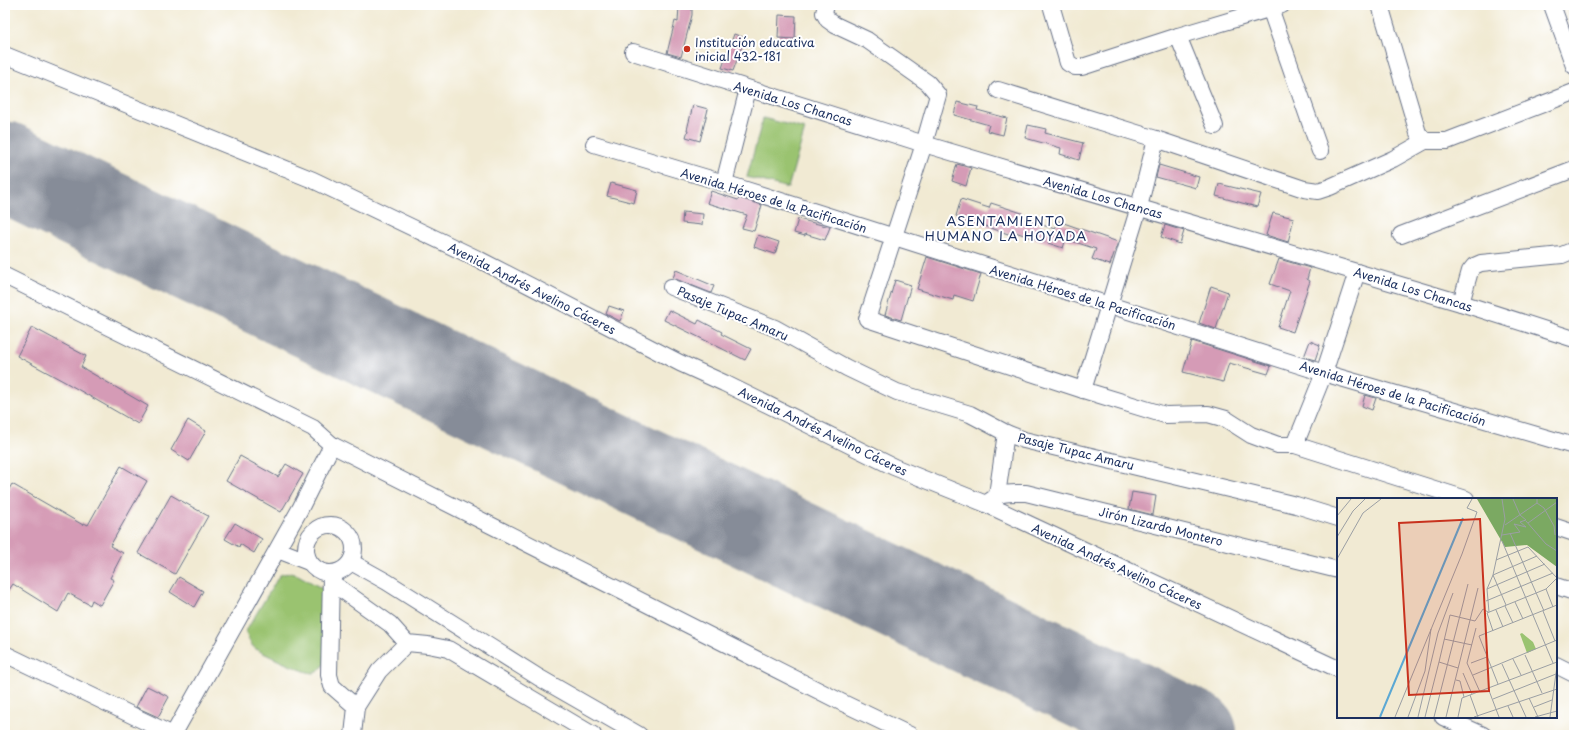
<svg xmlns="http://www.w3.org/2000/svg" width="1579" height="740" font-family="'Playpen Sans',sans-serif">
	<rect width="100%" height="100%" fill="#fff"/>
	<filter id="ink" filterUnits="userSpaceOnUse"><feTurbulence type="fractalNoise" baseFrequency=".025" numOctaves="2"/><feDisplacementMap in="SourceGraphic" scale="8" xChannelSelector="R" yChannelSelector="G"/><feConvolveMatrix kernelMatrix="1 2 1 2 8 2 1 2 1" color-interpolation-filters="sRGB"/></filter>
	<filter id="wash" filterUnits="userSpaceOnUse"><feTurbulence type="fractalNoise" baseFrequency=".012" numOctaves="4" result="noise"/><feDisplacementMap in="SourceGraphic" scale="16" xChannelSelector="R" yChannelSelector="G"/><feGaussianBlur stdDeviation="0.9" result="paint"/><feColorMatrix in="noise" values="0 0 0 0 0 0 0 0 0 0 0 0 0 0 0 0 0 1.4 0 .05"/><feComposite in="paint" operator="in"/></filter>
	<g filter="url(#wash)">
		<rect width="100%" height="100%" fill="#f1ead3"/>
		<g fill="#9ac370" stroke="#5a7967">
			<polygon points="763,118 805,129 788,188 747,177"/>
			<path d="M 290,573 L 298,575 L 325,590 L 325,663 C 322,667 319,672 314,673 C 306,674 264,654 256,649 C 251,646 247,637 246,631 L 279,576 L 282,574 Z"/>
		</g>
		<g fill="none" stroke-linecap="round" stroke-linejoin="round">
			<polyline stroke="#868c98" stroke-width="91" points="5,167 1192,735"/>
		</g>
		<g id="blocks">
			<g fill="#d59bb6">
				<polygon points="679,5 692,5 692,15 681,57 667,53 675,21 678,22"/>
				<polygon points="779,15 796,16 795,39 778,38"/>
				<polygon points="734,34 745,38 733,71 722,68"/>
				<polygon points="957,102 978,107 977,110 1007,118 1003,135 987,131 989,125 954,115"/>
				<polygon points="693,105 708,109 700,141 686,137 688,130 687,130"/>
				<polygon points="1028,125 1046,129 1045,133 1083,143 1079,160 1060,154 1061,148 1025,138"/>
				<polygon points="957,164 971,168 966,186 952,181"/>
				<polygon points="1159,165 1199,177 1196,188 1156,177"/>
				<polygon points="611,183 637,190 634,203 607,196"/>
				<polygon points="1219,184 1261,194 1257,207 1216,196"/>
				<polygon points="711,191 738,200 739,198 762,205 754,231 742,228 747,215 707,203"/>
				<polygon points="961,199 989,208 991,203 1022,213 1020,218 1055,229 1058,221 1118,242 1110,265 1092,259 1096,249 1066,239 1063,248 1015,232 1014,236 956,216"/>
				<polygon points="683,212 703,214 702,225 682,223"/>
				<polygon points="1273,213 1294,218 1288,242 1266,235"/>
				<polygon points="798,219 830,227 825,240 805,234 805,236 794,233"/>
				<polygon points="1165,225 1184,231 1180,244 1161,237"/>
				<polygon points="758,235 779,242 775,254 754,247"/>
				<polygon points="927,257 981,274 973,301 954,295 953,300 917,289"/>
				<polygon points="1279,259 1310,268 1307,279 1310,281 1293,332 1278,327 1290,291 1270,284"/>
				<polygon points="676,270 714,286 711,293 673,278"/>
				<polygon points="895,280 911,285 901,320 885,315"/>
				<polygon points="1211,286 1228,292 1216,329 1199,323"/>
				<polygon points="609,306 624,311 620,321 606,314"/>
				<polygon points="669,310 697,324 699,320 722,332 721,334 751,349 745,360 664,320"/>
				<polygon points="32,327 86,356 81,367 148,406 138,424 65,382 17,356"/>
				<polygon points="1192,341 1271,366 1268,374 1229,363 1223,382 1183,372"/>
				<polygon points="1310,341 1320,345 1315,360 1304,357"/>
				<polygon points="1365,395 1376,398 1372,410 1362,406"/>
				<polygon points="188,420 206,431 189,461 171,450"/>
				<polygon points="240,456 278,477 286,464 303,474 281,512 226,481"/>
				<polygon points="121,466 147,481 110,546 123,553 110,578 114,580 100,605 92,600 90,605 68,593 58,612 13,584 5,596 5,496 12,484 83,525 84,523 88,525"/>
				<polygon points="1132,492 1156,496 1153,515 1129,509"/>
				<polygon points="171,495 208,516 175,574 138,553"/>
				<polygon points="235,523 262,539 254,553 240,544 239,547 225,539"/>
				<polygon points="179,577 203,591 194,607 170,592"/>
				<polygon points="147,686 169,697 158,717 136,707"/>
			</g>
		</g>
	</g>
	<g filter="url(#ink)">
		<use href="#blocks" fill-opacity="0" stroke="#667087" stroke-width="1"/>
		<g fill="none" stroke-linecap="round" stroke-linejoin="round">
			<defs>
				<g id="minor">
					<polyline points="826,5 824,13 828,20 835,25 867,40 928,83 938,95 924,144 867,319 1083,390 1165,415 1208,414 1226,419 1251,435 1278,445 1295,445"/>
					<polyline points="1051,5 1068,63 1075,67 1082,67 1178,36 1282,5"/>
					<polyline points="1380,5 1418,133 1425,141"/>
					<polyline points="1552,5 1574,66"/>
					<polyline points="1270,8 1320,151"/>
					<polyline points="1178,36 1215,126"/>
					<polyline points="633,52 924,144 1461,303 1574,339"/>
					<polyline points="5,55 313,180 480,260 680,363 724,383 894,467 986,504 1338,669"/>
					<polyline points="998,90 1156,139 1304,189 1318,191 1330,187 1393,159 1425,141 1447,141 1574,92"/>
					<polyline points="594,144 724,183 1324,373 1574,446"/>
					<polyline points="724,183 748,89"/>
					<polyline points="1401,235 1574,169"/>
					<polyline points="1357,272 1324,373 1295,445 1466,499"/>
					<polyline points="5,276 313,428 332,445 843,703 910,735"/>
					<polyline points="671,287 775,328 847,368 897,392 970,414 1006,433 1024,440 1296,505 1338,518"/>
					<polyline points="1461,303 1470,271 1474,266 1481,263 1562,255 1574,250"/>
					<polyline points="1083,390 1139,207 1156,139"/>
					<polyline points="997,495 1006,433"/>
					<path d="M 986,504 C 1002,491 1006,493 1026,493 L 1338,570"/>
					<circle cx="330" cy="549" r="24"/>
					<polyline points="1556,527 1574,533"/>
					<polyline points="278,550 309,562"/>
					<polyline points="351,562 387,582 538,677 639,735"/>
					<polyline points="331,575 329,675 332,686 356,707"/>
					<polyline points="331,582 390,624 407,643 428,645 448,649 593,735"/>
					<polyline points="1556,586 1574,592"/>
					<polyline points="5,654 173,735"/>
					<polyline points="1556,665 1574,674"/>
					<polyline points="1443,717 1483,735"/>
					<polyline points="173,735 300,509 332,445"/>
					<polyline points="353,735 356,707 379,671 407,643"/>
				</g>
			</defs>
			<use href="#minor" stroke="#667087" stroke-width="18"/>
			<use href="#minor" stroke="#fff" stroke-width="16"/>
		</g>
	</g>
	<circle fill="#c8321e" stroke="#fff" stroke-width="1.5" cx="687" cy="49" r="4"/>
	<g text-anchor="middle" dominant-baseline="central" stroke-width="4" stroke-linejoin="round" paint-order="stroke">
		<g font-size="12" fill="#1b2f5e" stroke="#fff" text-anchor="start">
			<text x="695" y="42">Institución educativa<tspan x="695" dy="14">inicial 432-181</tspan></text>
		</g>
		<g font-size="12" fill="#1b2f5e" stroke="#fff">
			<text transform="translate(793 103) rotate(17)">Avenida Los Chancas</text>
			<text transform="translate(1103 197) rotate(16)">Avenida Los Chancas</text>
			<text transform="translate(774 200) rotate(17)">Avenida Héroes de la Pacificación</text>
			<text transform="translate(532 288) rotate(27)">Avenida Andrés Avelino Cáceres</text>
			<text transform="translate(1413 289) rotate(17)">Avenida Los Chancas</text>
			<text transform="translate(1083 297) rotate(17)">Avenida Héroes de la Pacificación</text>
			<text transform="translate(733 313) rotate(23)">Pasaje Tupac Amaru</text>
			<text transform="translate(1393 393) rotate(17)">Avenida Héroes de la Pacificación</text>
			<text transform="translate(823 431) rotate(26)">Avenida Andrés Avelino Cáceres</text>
			<text transform="translate(1076 451) rotate(14)">Pasaje Tupac Amaru</text>
			<text transform="translate(1161 526) rotate(14)">Jirón Lizardo Montero</text>
			<text transform="translate(1117 566) rotate(25)">Avenida Andrés Avelino Cáceres</text>
		</g>
		<g font-size="13" letter-spacing="1" fill="#1b2f5e" stroke="#fff">
			<text x="1006" y="220">ASENTAMIENTO<tspan x="1006" dy="15">HUMANO LA HOYADA</tspan></text>
		</g>
	</g>
	<g transform="translate(1337 498)">
		<rect width="220" height="220" fill="#f1ead3"/>
		<path d="M 185,135 L 196,144 L 199,151 L 190,155 L 183,136 Z" fill="#9ac370"/>
		<path d="M 140,1 L 220,1 L 220,69 L 190,47 L 168,49 Z" fill="#7ba962"/>
		<path fill="none" stroke="#5ba8d4" stroke-width="2" d="M 43,219 L 126,20"/>
		<path fill="none" stroke="#9b9fa4" stroke-width="1" d="M 200,1 L 200,5 L 207,10 L 217,28 L 218,37M 0,18 L 14,1M 189,23 L 209,46 L 220,53M 191,25 L 220,4M 168,27 L 200,5M 173,35 L 207,113M 165,37 L 183,34 L 177,26 L 189,29 L 183,24 L 189,22 L 183,17 L 176,1M 0,39 L 16,13 L 28,1M 165,43 L 216,165M 0,61 L 26,15 L 44,1M 159,62 L 191,49 L 220,80M 150,91 L 208,66M 209,91 L 216,109M 149,103 L 216,75M 178,104 L 186,121M 169,107 L 156,77 L 200,58M 168,108 L 176,125M 159,112 L 166,129M 206,113 L 218,143M 152,114 L 150,91 L 156,77 L 168,21 L 165,1M 139,130 L 130,165 L 143,194M 156,133 L 150,115 L 209,91 L 220,80M 107,141 L 135,147M 188,157 L 205,195M 176,161 L 184,177M 102,164 L 113,117 L 138,123 L 146,111 L 151,114M 134,165 L 150,159M 165,166 L 189,219M 126,175 L 135,196M 136,177 L 220,142M 119,182 L 123,183 L 127,199M 161,186 L 142,138 L 220,107M 151,190 L 162,219M 133,197 L 141,219M 192,200 L 201,219M 156,201 L 219,176M 171,208 L 176,219M 197,209 L 215,202M 58,219 L 125,56 L 140,14 L 130,10 L 135,1M 71,219 L 88,173 L 94,131M 81,219 L 101,135 L 116,95M 88,219 L 102,164 L 121,170M 97,219 L 131,86M 109,219 L 141,90M 121,219 L 125,200 L 220,164M 137,219 L 220,191M 198,219 L 220,213M 213,219 L 220,168"/>
		<path fill="#c8321e" fill-opacity="0.15" stroke="#c8321e" stroke-width="2" d="M 143,21 L 152,193 L 72,197 L 62,25 Z"/>
		<rect width="220" height="220" fill="none" stroke="#1b2f5e" stroke-width="2"/>
	</g>
	<rect width="1579" height="740" fill="none" stroke="#fff" stroke-width="20"/>
</svg>
